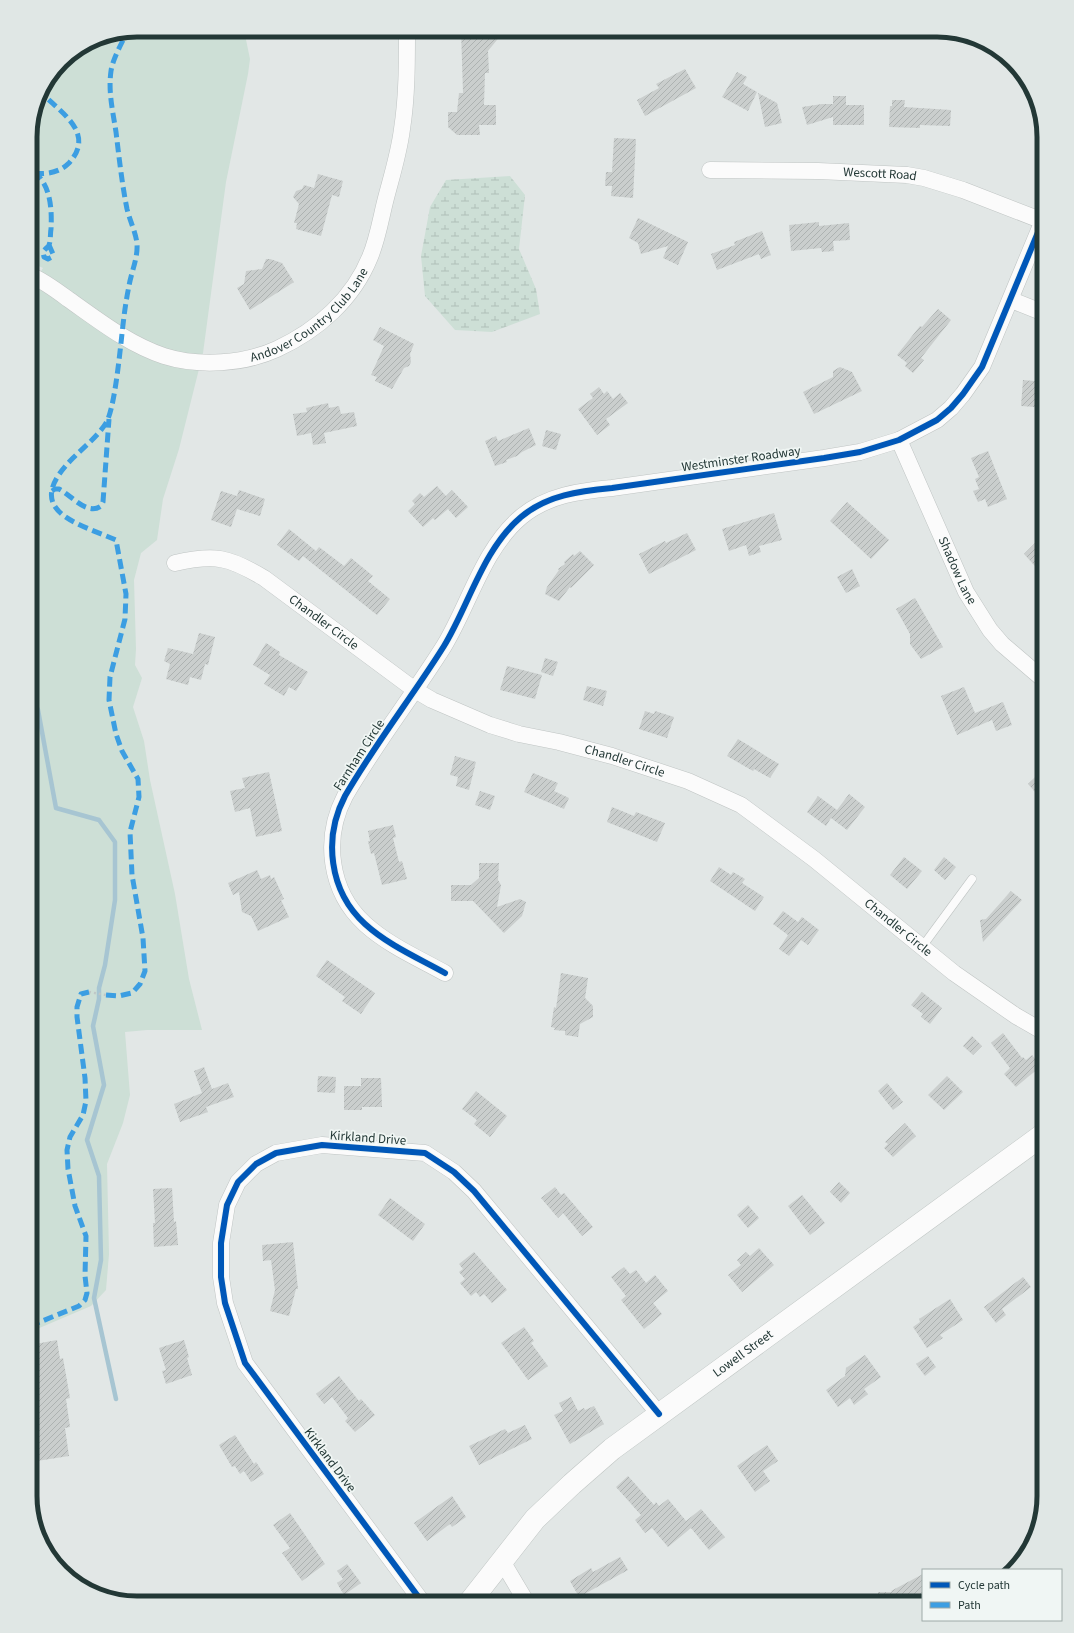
<svg xmlns="http://www.w3.org/2000/svg" width="1074" height="1633" font-family="'Source Sans 3',sans-serif">
	<defs>
		<pattern id="wetland-marsh" width="20" height="14" patternUnits="userSpaceOnUse"><rect width="20" height="14" fill="#cddfd6"/><path d="M1 5h8M5 5V1M11 12h8M15 12V8" fill="none" stroke="#b0c0b8"/></pattern>
		<pattern id="building-hatch" width="6" height="6" patternUnits="userSpaceOnUse"><rect width="6" height="6" fill="#cacecd"/><path d="M-1 1l2-2M0 6l6-6M5 7l2-2" fill="none" stroke="#adb2b1"/></pattern>
	</defs>
	<rect width="100%" height="100%" fill="#e2e7e6"/>
	<path fill="#cddfd6" d="M 137,30 L 244,30 L 250,59 L 248,74 L 226,182 L 203,353 L 179,449 L 163,499 L 157,540 L 141,553 L 134,580 L 136,649 L 135,665 L 142,678 L 133,707 L 144,741 L 150,780 L 175,894 L 189,979 L 202,1030 L 147,1030 L 125,1032 L 130,1095 L 123,1123 L 107,1164 L 109,1254 L 106,1290 L 91,1306 L 30,1332 L 30,817 L 37,813 C 37,796 39,778 35,761 C 34,757 30,755 30,750 L 30,289 L 43,268 L 30,262 L 30,130 L 38,96 L 62,61 L 96,38 Z"/>
	<polygon fill="url(#wetland-marsh)" points="510,176 525,195 519,249 536,289 540,314 492,332 455,330 425,296 421,256 430,207 446,180"/>
	<g fill="none" stroke-linecap="round" stroke-linejoin="round">
		<polyline stroke="#a7c5d2" stroke-width="4.5" points="30,692 38,710 56,808 99,820 115,842 115,900 105,965 99,988 99,999 93,1026 104,1085 87,1140 99,1176 101,1260 94,1298 116,1399"/>
	</g>
	<g fill="url(#building-hatch)">
		<polygon points="461,30 505,30 488,51 489,73 485,73 484,105 496,105 496,125 479,125 480,135 457,135 448,127 448,112 457,112 459,93 463,93"/>
		<polygon points="685,69 696,88 645,116 637,100 659,88 656,84"/>
		<polygon points="737,72 747,77 743,84 757,92 748,111 722,97"/>
		<polygon points="758,93 777,103 782,123 765,127"/>
		<polygon points="833,96 846,96 846,105 864,105 864,125 833,125 833,117 807,125 802,107 822,104 833,104"/>
		<polygon points="892,100 905,100 904,107 951,110 950,126 920,125 920,128 889,127 890,106 892,106"/>
		<polygon points="614,138 636,139 633,198 611,196 612,186 605,186 606,172 612,172"/>
		<polygon points="318,174 343,181 339,197 332,195 321,236 296,229 297,223 294,223 299,204 293,197 296,191 302,189 304,185 314,188"/>
		<polygon points="638,218 688,242 678,265 663,258 668,246 641,254 638,243 629,238"/>
		<polygon points="819,222 819,226 849,223 850,240 833,241 834,251 822,252 821,248 791,251 789,225"/>
		<polygon points="762,231 771,255 761,259 759,254 717,270 711,254 735,245 734,242"/>
		<polygon points="266,259 270,259 282,263 294,282 250,310 237,288 244,284 246,271 262,269"/>
		<polygon points="938,309 951,320 921,358 924,360 913,373 905,366 907,363 897,355 920,326 922,327"/>
		<polygon points="380,327 414,344 410,354 411,362 409,366 404,368 392,389 375,381 377,377 371,375 384,346 373,340"/>
		<polygon points="840,367 852,372 862,391 814,414 803,392 833,377 833,371"/>
		<polygon points="1023,380 1044,382 1044,402 1035,401 1035,407 1021,406"/>
		<polygon points="599,387 604,394 607,391 613,399 620,393 628,403 606,419 610,425 597,435 578,409 593,398 590,394"/>
		<polygon points="328,403 329,408 339,406 341,414 354,412 357,426 324,433 326,443 313,445 311,433 297,436 293,414 307,412 306,408"/>
		<polygon points="529,428 536,445 522,452 517,456 506,460 507,462 495,466 485,441 496,436 498,441"/>
		<polygon points="546,430 561,434 556,450 542,446"/>
		<polygon points="988,451 1007,499 988,507 985,499 978,502 973,491 979,489 975,479 979,477 971,458"/>
		<polygon points="437,486 446,496 452,490 468,507 456,518 448,509 435,520 433,518 423,527 408,511 415,504 412,501 420,493 424,497"/>
		<polygon points="239,490 265,499 260,516 237,509 231,527 211,520 221,491 237,496"/>
		<polygon points="847,502 889,540 871,559 830,521"/>
		<polygon points="774,513 782,540 759,546 761,552 749,556 746,545 729,551 722,529"/>
		<polygon points="289,529 316,551 319,547 344,566 351,558 373,576 368,581 390,599 377,615 303,556 299,561 277,545"/>
		<polygon points="687,533 696,550 649,574 639,554 665,541 666,543"/>
		<polygon points="1035,543 1044,553 1044,576 1024,554"/>
		<polygon points="580,551 594,565 571,588 570,587 559,601 545,594 547,587 559,570 558,569 565,564 564,562 573,554 574,556"/>
		<polygon points="852,569 860,586 846,593 837,577"/>
		<polygon points="915,598 943,647 921,659 910,644 910,634 896,609"/>
		<polygon points="199,633 215,637 208,665 205,664 201,680 190,677 188,685 166,679 170,664 164,661 168,648 193,654"/>
		<polygon points="266,643 280,652 279,655 308,672 296,691 289,687 284,696 264,684 270,675 253,665"/>
		<polygon points="545,658 558,662 553,676 541,672"/>
		<polygon points="507,666 542,675 535,699 500,690"/>
		<polygon points="587,686 607,691 603,706 583,700"/>
		<polygon points="964,687 975,713 1003,702 1012,725 996,731 992,720 957,735 941,696"/>
		<polygon points="645,711 654,714 655,711 674,717 667,738 639,729"/>
		<polygon points="738,739 779,764 770,778 754,769 753,771 727,756"/>
		<polygon points="455,756 476,762 469,790 456,786 458,777 450,775"/>
		<polygon points="1044,769 1044,802 1028,784"/>
		<polygon points="269,772 282,831 256,837 250,808 235,812 230,791 245,788 242,778"/>
		<polygon points="533,773 558,783 554,791 569,798 564,809 524,792"/>
		<polygon points="480,791 495,796 490,810 475,805"/>
		<polygon points="849,794 865,807 847,830 831,818 826,826 807,812 818,796 837,810"/>
		<polygon points="612,807 634,816 636,812 665,823 657,842 607,822"/>
		<polygon points="393,825 396,837 393,838 399,862 402,861 407,879 382,885 374,853 371,854 368,841 370,841 368,831"/>
		<polygon points="904,857 922,871 907,889 890,875"/>
		<polygon points="944,857 956,867 945,880 934,870"/>
		<polygon points="479,863 499,863 498,880 501,885 497,907 520,899 526,902 522,916 504,933 473,901 451,901 451,885 471,885 479,878"/>
		<polygon points="719,867 731,875 733,872 745,879 742,883 764,897 755,911 710,881"/>
		<polygon points="257,870 261,879 270,875 271,879 274,877 284,899 281,900 289,917 258,931 251,916 242,912 239,892 233,895 228,883"/>
		<polygon points="1011,891 1022,900 983,942 980,920 986,919"/>
		<polygon points="783,911 798,922 802,917 819,930 808,945 801,940 789,956 779,949 788,935 773,924"/>
		<polygon points="327,960 375,993 361,1014 342,1001 345,997 316,976"/>
		<polygon points="561,973 588,978 585,998 593,1006 593,1017 580,1024 578,1037 565,1035 565,1031 554,1030 555,1028 551,1027 554,1007 556,1008"/>
		<polygon points="922,992 942,1008 930,1024 921,1017 923,1014 911,1005"/>
		<polygon points="1003,1033 1022,1058 1023,1057 1026,1060 1032,1055 1041,1066 1016,1087 1004,1074 1010,1068 991,1043"/>
		<polygon points="972,1036 982,1046 973,1055 963,1046"/>
		<polygon points="204,1067 212,1089 228,1083 234,1097 206,1107 208,1112 180,1122 174,1104 202,1093 194,1071"/>
		<polygon points="318,1076 336,1077 335,1093 317,1092"/>
		<polygon points="947,1076 963,1092 944,1110 928,1095"/>
		<polygon points="361,1078 381,1078 382,1107 362,1107 362,1110 344,1110 344,1086 361,1086"/>
		<polygon points="887,1083 903,1102 893,1110 878,1091"/>
		<polygon points="476,1091 507,1116 490,1137 474,1124 477,1120 462,1109"/>
		<polygon points="905,1123 916,1136 893,1157 884,1148 888,1144 885,1142"/>
		<polygon points="839,1182 850,1193 841,1203 830,1192"/>
		<polygon points="555,1187 561,1195 564,1193 593,1227 582,1236 563,1213 558,1218 541,1198"/>
		<polygon points="172,1188 174,1222 176,1221 178,1245 154,1247 153,1223 155,1223 153,1189"/>
		<polygon points="802,1195 825,1223 810,1235 788,1206"/>
		<polygon points="390,1198 425,1224 413,1241 378,1215"/>
		<polygon points="748,1205 759,1218 748,1228 737,1215"/>
		<polygon points="293,1242 298,1289 296,1289 289,1316 270,1311 275,1290 271,1260 263,1261 262,1245"/>
		<polygon points="759,1248 774,1265 742,1292 728,1275 741,1265 737,1260 746,1252 750,1256"/>
		<polygon points="474,1252 507,1290 492,1303 484,1294 480,1297 476,1292 471,1296 460,1283 465,1279 459,1272 463,1269 459,1264"/>
		<polygon points="624,1267 630,1274 636,1270 646,1283 655,1275 668,1291 653,1303 662,1314 644,1329 621,1300 626,1296 611,1277"/>
		<polygon points="1023,1277 1031,1287 1002,1309 1006,1315 996,1323 984,1307"/>
		<polygon points="950,1299 963,1320 940,1335 943,1338 927,1348 913,1327 920,1322 919,1319"/>
		<polygon points="524,1327 534,1341 531,1343 548,1366 528,1380 501,1343"/>
		<polygon points="57,1340 60,1359 63,1358 70,1398 66,1399 70,1427 65,1428 69,1456 37,1461 36,1455 33,1455 32,1448 30,1449 30,1345"/>
		<polygon points="184,1340 189,1357 187,1358 192,1375 166,1384 162,1371 166,1370 159,1348"/>
		<polygon points="865,1355 881,1377 864,1389 868,1394 854,1405 850,1398 838,1407 826,1390 845,1376 846,1368"/>
		<polygon points="928,1356 936,1367 925,1376 916,1364"/>
		<polygon points="339,1376 359,1401 361,1399 375,1415 355,1432 345,1421 348,1418 332,1397 324,1404 316,1394"/>
		<polygon points="571,1397 578,1411 584,1408 585,1410 594,1406 604,1424 570,1444 554,1415 563,1411 559,1403"/>
		<polygon points="525,1425 532,1439 479,1465 469,1446 505,1429 508,1433"/>
		<polygon points="235,1435 254,1464 256,1462 264,1474 251,1482 244,1471 240,1474 235,1466 232,1467 219,1445"/>
		<polygon points="767,1445 778,1461 763,1471 770,1481 755,1492 737,1466"/>
		<polygon points="628,1476 654,1505 656,1502 659,1506 668,1499 686,1521 701,1509 725,1537 709,1550 691,1528 668,1547 652,1528 645,1533 635,1520 641,1515 616,1487"/>
		<polygon points="452,1496 466,1517 452,1527 450,1524 427,1541 414,1523"/>
		<polygon points="290,1513 325,1564 302,1581 282,1553 290,1548 273,1525"/>
		<polygon points="620,1557 628,1570 579,1597 570,1581 591,1568 593,1572"/>
		<polygon points="347,1564 361,1583 344,1595 337,1583 343,1579 337,1571"/>
		<polygon points="923,1574 923,1603 878,1603 878,1592 892,1592 891,1591"/>
	</g>
	<g fill="none" stroke-linecap="round" stroke-linejoin="round">
		<defs>
			<polyline id="lane" points="922,947 972,879"/>
			<g id="street">
				<path id="s1" d="M 710,170 L 818,171 L 907,175 L 924,178 L 963,190 L 1043,221"/>
				<path id="s2" d="M 30,275 C 44,281 56,290 68,299 C 98,320 128,344 164,356 C 199,367 244,364 277,349 C 318,330 353,299 370,257 C 378,238 381,217 386,198 C 392,175 399,153 402,129 C 407,97 407,63 407,30"/>
				<polyline points="1011,300 1044,313"/>
				<path id="s3" d="M 899,440 L 966,592 L 990,630 L 1002,644 L 1044,680"/>
				<path id="s4" d="M 175,563 C 215,554 229,557 264,578 L 415,690 L 432,700 L 490,725 L 519,734 L 559,742 L 612,756 L 688,781 L 741,805 L 814,859 L 954,973 L 1016,1016 L 1044,1032"/>
				<path d="M 445,973 C 418,958 388,945 365,924 C 329,891 323,838 345,796 C 375,744 412,697 444,646 C 469,605 483,549 521,517 C 547,495 580,491 612,488 L 824,458 L 860,452 L 899,440 L 937,420 L 951,408 L 963,394 L 982,367 L 1044,218"/>
				<polyline points="502,1561 527,1603"/>
				<polyline points="423,1603 245,1363 225,1303 221,1277 221,1243 227,1205 238,1182 256,1164 276,1153 322,1145 425,1153 454,1172 474,1191 659,1414"/>
			</g>
			<g id="secondary">
				<path id="s5" d="M 469,1603 L 535,1519 L 572,1484 L 612,1449 L 1044,1134"/>
			</g>
		</defs>
		<use href="#lane" stroke="#bfc4c3" stroke-width="9"/>
		<use href="#street" stroke="#bfc4c3" stroke-width="17"/>
		<use href="#secondary" stroke="#bfc5c3" stroke-width="23"/>
		<polyline stroke="#c0c7c6" stroke-width="2.5" stroke-dasharray="2 3" stroke-linecap="butt" points="89,992 106,995"/>
		<use href="#lane" stroke="#fbfbfb" stroke-width="8"/>
		<use href="#street" stroke="#fbfbfb" stroke-width="16"/>
		<use href="#secondary" stroke="#fbfbfb" stroke-width="22"/>
		<g stroke="#3c9ee2" stroke-width="5" stroke-dasharray="10 5" stroke-linecap="butt">
			<path d="M 34,172 C 51,185 52,210 51,229 C 50,234 51,240 49,245 C 48,247 45,249 43,252 L 44,257 L 48,259 L 52,257 L 53,254 L 49,245"/>
			<path d="M 34,173 C 47,175 60,172 69,163 C 97,132 58,111 41,92"/>
			<path d="M 52,491 L 55,489 L 59,489 C 71,495 87,516 101,506 L 103,502 L 109,419"/>
			<path d="M 106,995 L 119,996 L 132,993 L 140,984 L 145,971 L 143,938 L 132,875 L 130,832 L 139,797 L 138,779 L 122,751 L 116,734 L 109,700 L 110,677 L 125,619 L 126,594 L 116,540 C 74,522 21,510 73,458 C 84,447 98,436 106,423 C 114,410 119,360 121,343 C 123,324 125,305 129,286 C 131,273 138,258 137,244 C 136,233 130,221 127,209 C 122,184 119,157 116,132 C 113,112 108,92 111,71 C 113,58 121,45 127,32"/>
			<polyline points="30,1326 79,1306 85,1300 87,1293 85,1276 86,1236 75,1206 68,1169 67,1150 70,1137 83,1115 86,1101 85,1078 77,1017 77,1007 81,994 89,992"/>
		</g>
		<defs>
			<g id="cycleway">
				<path d="M 445,973 C 418,958 388,945 365,924 C 329,891 323,838 345,796 C 375,744 412,697 444,646 C 469,605 483,549 521,517 C 547,495 580,491 612,488 L 824,458 L 860,452 L 899,440 L 937,420 L 951,408 L 963,394 L 982,367 L 1044,218"/>
				<polyline points="423,1603 245,1363 225,1303 221,1277 221,1243 227,1205 238,1182 256,1164 276,1153 322,1145 425,1153 454,1172 474,1191 659,1414"/>
			</g>
		</defs>
		<use href="#cycleway" stroke="#f0f6f4" stroke-width="8"/>
		<use href="#cycleway" stroke="#0057b8" stroke-width="6"/>
	</g>
	<g text-anchor="middle" dominant-baseline="central" stroke-width="3.5" stroke-linejoin="round" paint-order="stroke">
		<g font-size="13" fill="#233836" stroke="#f0f6f4">
			<text stroke="none"><textPath href="#s1" startOffset="170">Wescott Road</textPath></text>
			<text stroke="none"><textPath href="#s2" startOffset="319">Andover Country Club Lane</textPath></text>
			<text transform="translate(741 459) rotate(-8)">Westminster Roadway</text>
			<text stroke="none"><textPath href="#s3" startOffset="143">Shadow Lane</textPath></text>
			<text stroke="none"><textPath href="#s4" startOffset="168">Chandler Circle</textPath></text>
			<text transform="translate(359 755) rotate(-57)">Farnham Circle</text>
			<text stroke="none"><textPath href="#s4" startOffset="504">Chandler Circle</textPath></text>
			<text stroke="none"><textPath href="#s4" startOffset="828">Chandler Circle</textPath></text>
			<text transform="translate(368 1138) rotate(4)">Kirkland Drive</text>
			<text stroke="none"><textPath href="#s5" startOffset="373">Lowell Street</textPath></text>
			<text transform="translate(330 1460) rotate(53)">Kirkland Drive</text>
		</g>
	</g>
	<path d="M0 0H1074V1633H0ZM137 37H937A100 100 0 0 1 1037 137V1496A100 100 0 0 1 937 1596H137A100 100 0 0 1 37 1496V137A100 100 0 0 1 137 37Z" fill="#e0e7e5" fill-rule="evenodd"/>
	<path fill="none" stroke="#233836" stroke-width="5" d="M137 37H937A100 100 0 0 1 1037 137V1496A100 100 0 0 1 937 1596H137A100 100 0 0 1 37 1496V137A100 100 0 0 1 137 37Z"/>
	<rect x="922" y="1569" width="140" height="52" fill="#f0f6f4" stroke="#9eaaa8"/>
	<rect x="930" y="1582" width="20" height="6" fill="#0057b8" stroke="#9eaaa8"/>
	<text x="958" y="1589" font-size="12" fill="#233836">Cycle path</text>
	<rect x="930" y="1602" width="20" height="6" fill="#3c9ee2" stroke="#9eaaa8"/>
	<text x="958" y="1609" font-size="12" fill="#233836">Path</text>
</svg>
